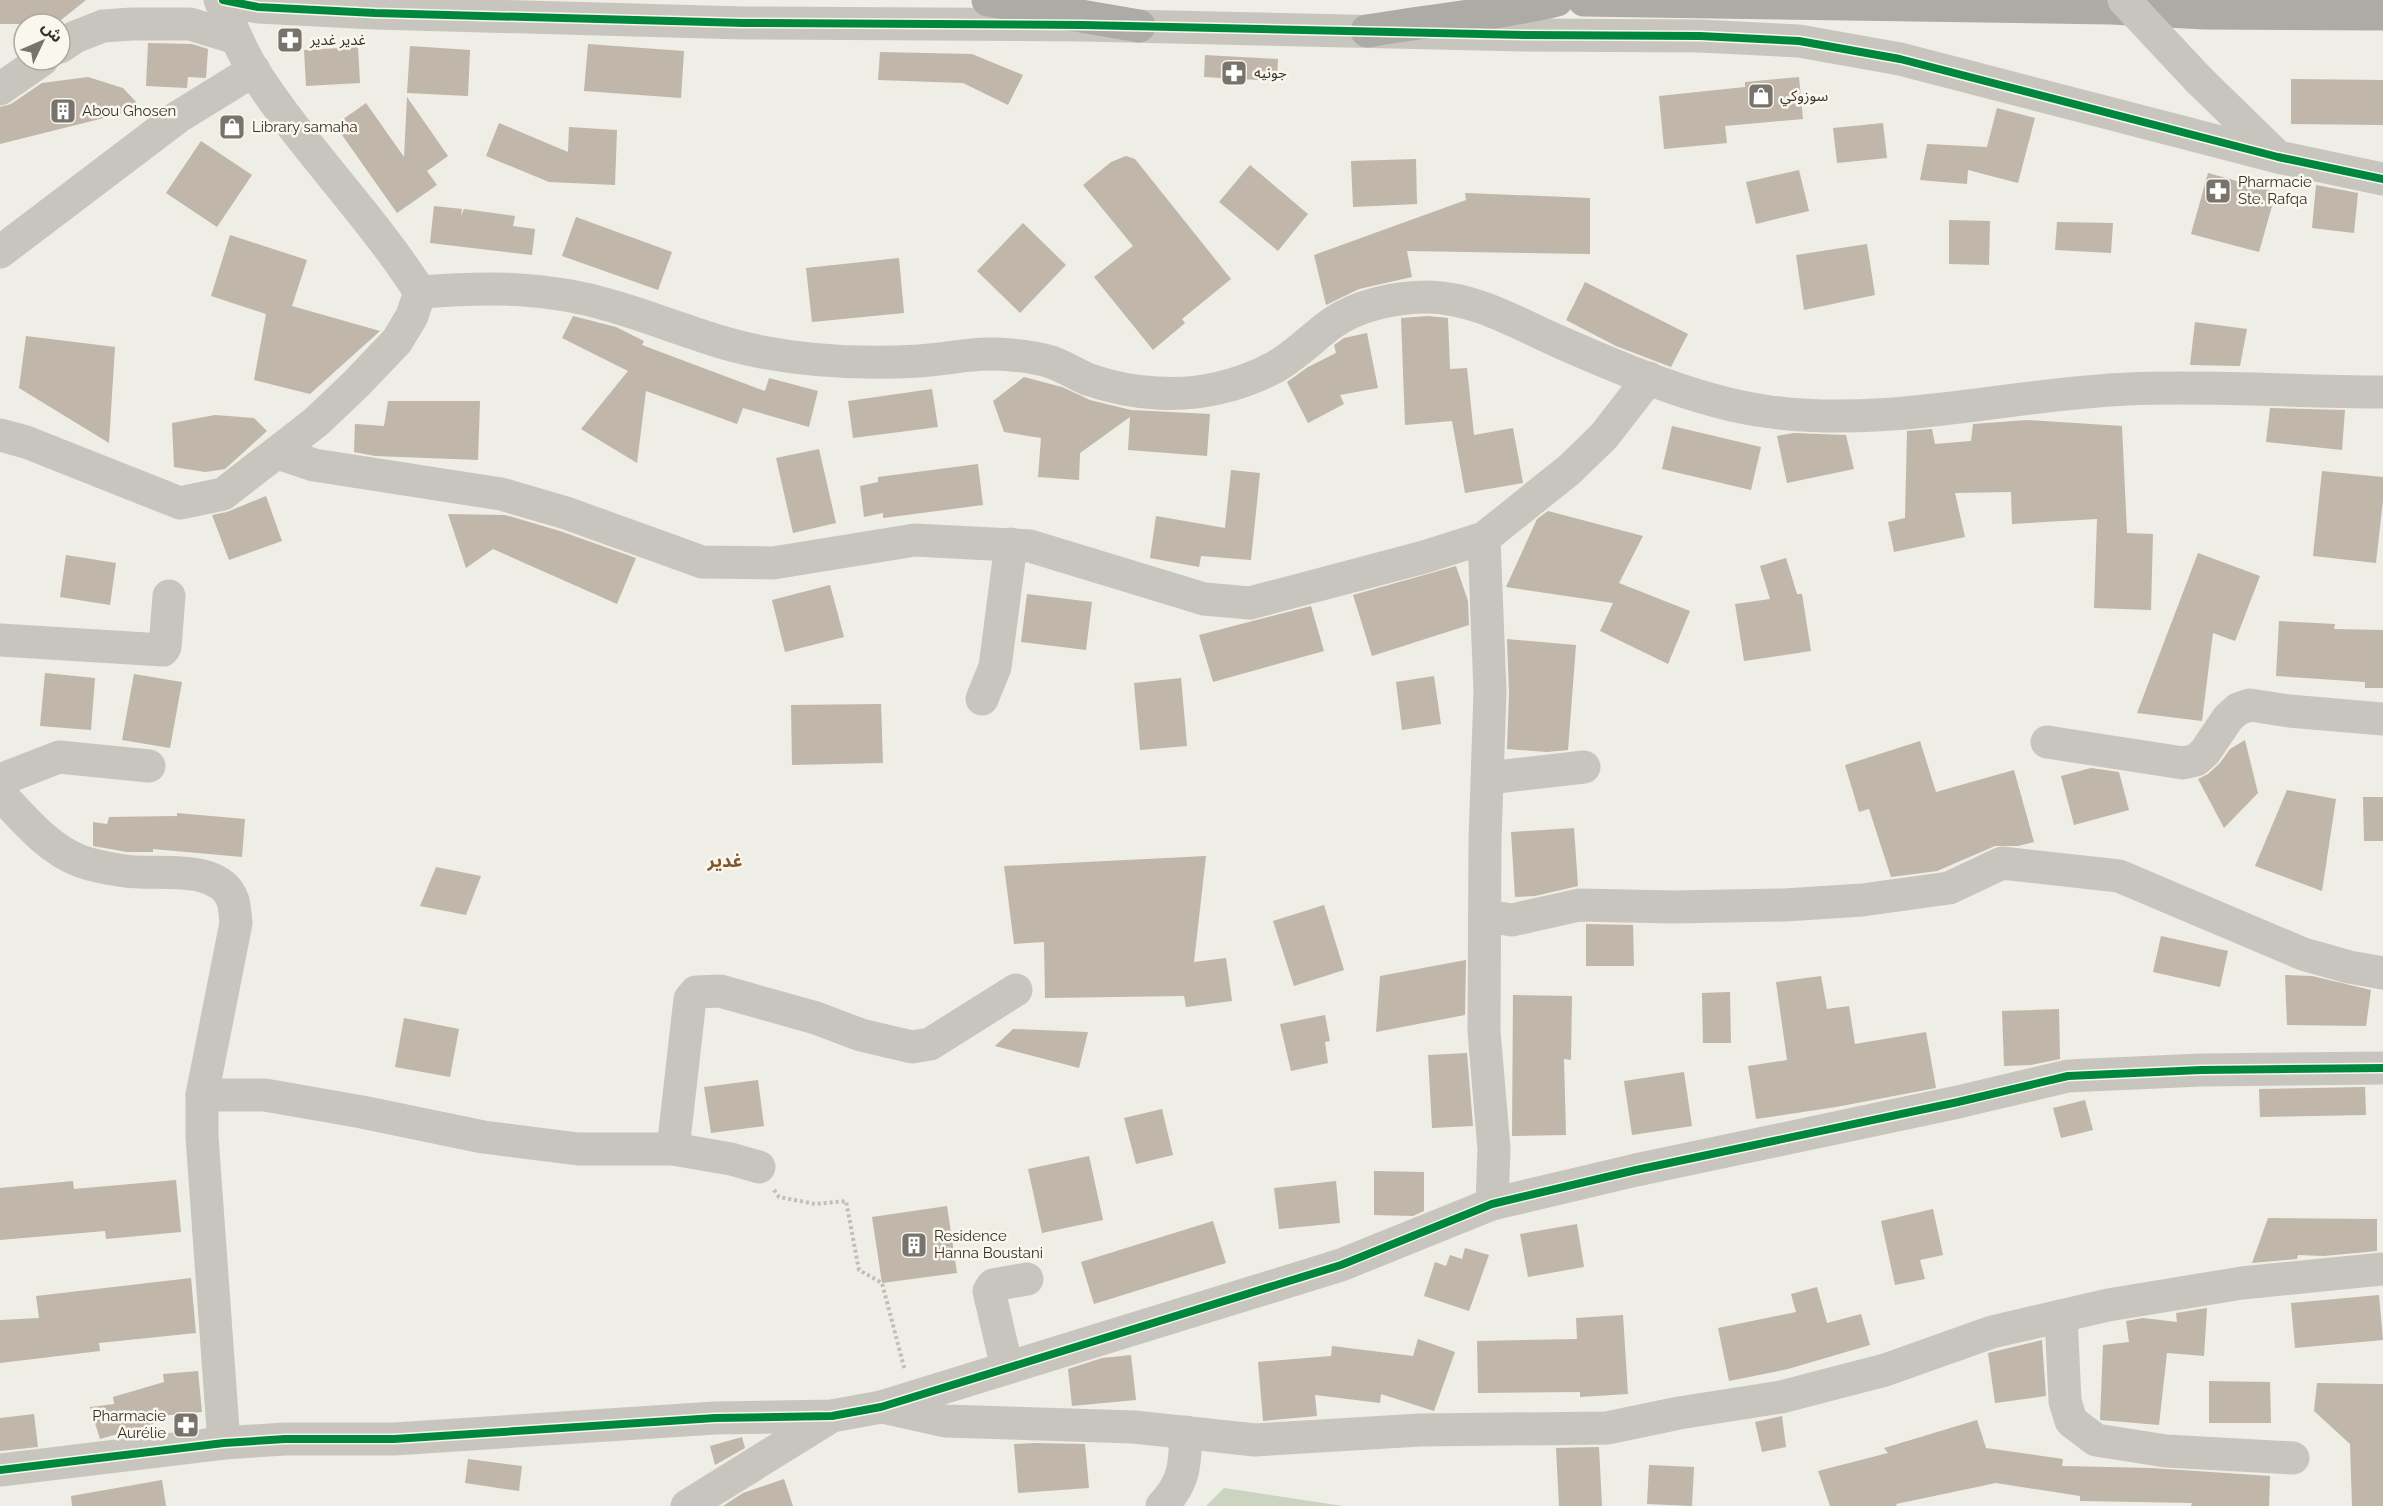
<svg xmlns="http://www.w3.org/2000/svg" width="2383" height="1506" font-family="Raleway,'Noto Sans Arabic',sans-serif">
	<rect width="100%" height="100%" fill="#eeede6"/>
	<polygon fill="#cbd4c1" points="1224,1488 1343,1506 1206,1506"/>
	<g fill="#c0b6aa">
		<polygon points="0,0 86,0 56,24 0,24"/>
		<polygon points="148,43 192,44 208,49 206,78 188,77 187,88 146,86"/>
		<polygon points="588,44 684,51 681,98 584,91"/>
		<polygon points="410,46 470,50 468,96 407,93"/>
		<polygon points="358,47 360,83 306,86 304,50"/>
		<polygon points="880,52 972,54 1023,75 1008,105 963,83 878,80"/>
		<polygon points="1205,55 1278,59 1277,81 1204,77"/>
		<polygon points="88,77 123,88 138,104 120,114 0,144 0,107 11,104 42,83"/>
		<polygon points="1799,77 1803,119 1725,126 1727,143 1664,149 1659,96 1745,87 1745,82"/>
		<polygon points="2291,79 2383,80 2383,125 2291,124"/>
		<polygon points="407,97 448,156 427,171 437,185 397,213 335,125 366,103 404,157"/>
		<polygon points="1997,108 2035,118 2018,183 1968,170 1967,184 1920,180 1927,144 1987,147"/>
		<polygon points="499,123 568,152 569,127 617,130 615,185 549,182 486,156"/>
		<polygon points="1883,123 1887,158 1837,163 1833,128"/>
		<polygon points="201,141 252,175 217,227 166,193"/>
		<polygon points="1126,156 1135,159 1231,279 1182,319 1185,323 1153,350 1094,277 1133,246 1083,185 1111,162"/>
		<polygon points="1416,159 1417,204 1353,207 1351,161"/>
		<polygon points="1250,165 1308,214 1278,251 1219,202"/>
		<polygon points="1799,170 1809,211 1756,224 1746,182"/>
		<polygon points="2208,173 2276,192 2259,252 2191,234"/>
		<polygon points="2316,185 2358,193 2354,233 2312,228"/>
		<polygon points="1465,193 1590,198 1590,254 1407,251 1412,277 1359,289 1326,305 1314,255 1466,200"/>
		<polygon points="434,206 462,209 461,216 464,209 515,216 513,226 535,229 532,255 430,243"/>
		<polygon points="576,217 672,252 658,290 562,256"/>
		<polygon points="1949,220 1990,221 1989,265 1949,264"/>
		<polygon points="2057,222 2113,223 2111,253 2055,250"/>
		<polygon points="1023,223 1066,265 1020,313 977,271"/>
		<polygon points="230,235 307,260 292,306 380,331 310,394 254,380 266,314 211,296"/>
		<polygon points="1867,244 1875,295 1804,310 1796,255"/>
		<polygon points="899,258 904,313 812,322 806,268"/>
		<polygon points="1585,282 1688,334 1671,367 1616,346 1566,320"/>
		<polygon points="573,316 616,327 644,341 642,345 765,391 769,378 818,391 809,427 743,408 737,424 646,391 637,463 581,429 628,371 562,338"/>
		<polygon points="1428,316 1448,318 1450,369 1467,368 1474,435 1513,428 1523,483 1465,493 1452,421 1405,425 1401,318"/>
		<polygon points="2195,322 2247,329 2240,366 2190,365"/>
		<polygon points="1367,333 1378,388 1340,395 1344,404 1308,423 1287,382 1308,367 1336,353 1334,345 1344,338"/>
		<polygon points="26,336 115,347 109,443 19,388"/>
		<polygon points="1024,377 1062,387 1090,400 1131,410 1210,414 1207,456 1128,450 1130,417 1080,453 1079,480 1038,477 1041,438 1004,432 993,401"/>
		<polygon points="932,389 938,427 853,438 848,401"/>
		<polygon points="388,401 480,401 478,460 375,456 354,452 355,424 384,426"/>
		<polygon points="2270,408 2345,410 2342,450 2266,442"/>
		<polygon points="215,415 254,418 267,431 225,469 205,472 174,467 172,423"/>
		<polygon points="2027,420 2122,426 2127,533 2153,534 2151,610 2094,608 2097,519 2012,524 2011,492 1955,493 1965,537 1894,552 1888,522 1905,518 1907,431 1932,429 1935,444 1971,441 1973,424"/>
		<polygon points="1672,426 1761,447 1751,490 1662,469"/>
		<polygon points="1794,433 1846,435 1854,469 1787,483 1777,436"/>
		<polygon points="819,449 836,523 793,533 776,458"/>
		<polygon points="978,464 983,505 883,518 883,513 864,517 860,486 878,482 878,477"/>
		<polygon points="1231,470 1260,473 1251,560 1201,556 1199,567 1150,558 1156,516 1225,528"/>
		<polygon points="2322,471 2383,477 2383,500 2376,563 2313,556"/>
		<polygon points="266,496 282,541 229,560 212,515 227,512"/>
		<polygon points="1548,511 1643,536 1619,583 1690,611 1668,664 1600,631 1613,603 1506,587 1537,519"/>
		<polygon points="448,514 505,515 560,531 636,558 617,604 493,549 466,568"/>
		<polygon points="2198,553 2260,576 2239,631 2235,641 2213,633 2202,721 2137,713"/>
		<polygon points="66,555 116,563 110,605 60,597"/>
		<polygon points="1786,558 1797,594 1802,594 1811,651 1744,661 1735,604 1770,599 1760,566"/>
		<polygon points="1456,566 1468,601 1469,625 1372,656 1353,595"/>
		<polygon points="830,585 844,637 785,652 772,600"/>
		<polygon points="1027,594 1092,602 1086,650 1021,642"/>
		<polygon points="1311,606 1324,651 1213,682 1199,635"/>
		<polygon points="2279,621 2335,624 2334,629 2383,630 2383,688 2365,688 2365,682 2276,676"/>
		<polygon points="1507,639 1576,645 1568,750 1547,752 1507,749 1509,693"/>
		<polygon points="45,673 95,678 91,730 40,726"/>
		<polygon points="134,674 182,682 170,748 122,740"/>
		<polygon points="1434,676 1441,724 1402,730 1396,682"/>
		<polygon points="1181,678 1187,746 1140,750 1134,683"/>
		<polygon points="881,704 883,763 792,765 791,705"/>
		<polygon points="2245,740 2258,793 2224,828 2198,779 2208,774 2220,763 2230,749"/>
		<polygon points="1920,741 1936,792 2014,770 2034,842 2018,846 1995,846 1937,871 1891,877 1869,809 1859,812 1845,765"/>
		<polygon points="2091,768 2119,772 2129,810 2074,825 2061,776"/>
		<polygon points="2287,790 2336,799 2322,891 2255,866"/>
		<polygon points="2363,797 2383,797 2383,841 2364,841"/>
		<polygon points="177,813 245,819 242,857 153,849 153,852 127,852 93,846 93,822 107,824 109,817 177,816"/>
		<polygon points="1574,828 1578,886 1535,896 1515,897 1511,832"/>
		<polygon points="1206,856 1194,962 1226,958 1232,1001 1186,1007 1184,996 1045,998 1044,942 1014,944 1004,866"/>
		<polygon points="436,867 481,876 466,915 420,906"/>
		<polygon points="1324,905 1344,970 1294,986 1273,921"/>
		<polygon points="1586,924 1633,925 1634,966 1586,966"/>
		<polygon points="2161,936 2228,951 2220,987 2153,972"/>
		<polygon points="1466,960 1465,1015 1376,1032 1380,976"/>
		<polygon points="2285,975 2312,976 2371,990 2366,1026 2287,1025"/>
		<polygon points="1821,976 1827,1009 1849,1006 1855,1044 1926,1032 1936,1088 1836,1107 1756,1119 1748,1066 1787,1060 1776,982"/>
		<polygon points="1730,992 1731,1043 1703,1043 1702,993"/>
		<polygon points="1513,995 1572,996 1571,1060 1564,1059 1566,1135 1512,1136"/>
		<polygon points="2059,1009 2060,1059 2031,1065 2004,1066 2002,1011"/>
		<polygon points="1325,1015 1330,1041 1325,1042 1328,1063 1291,1071 1280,1024"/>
		<polygon points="404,1018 459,1029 450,1077 395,1067"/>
		<polygon points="1013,1029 1088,1032 1079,1068 995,1046"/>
		<polygon points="1467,1053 1473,1126 1432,1128 1428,1055"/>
		<polygon points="1684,1072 1692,1126 1632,1135 1624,1081"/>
		<polygon points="758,1080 764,1126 711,1133 704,1087"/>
		<polygon points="2365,1087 2366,1115 2260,1117 2259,1089"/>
		<polygon points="2085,1100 2093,1130 2061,1138 2053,1108"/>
		<polygon points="1162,1109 1173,1155 1136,1164 1124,1118"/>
		<polygon points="1089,1156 1103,1220 1042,1233 1028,1169"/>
		<polygon points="1374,1171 1424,1172 1424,1211 1413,1216 1374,1215"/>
		<polygon points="176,1180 181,1232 106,1239 105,1231 0,1240 0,1188 73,1181 74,1189"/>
		<polygon points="1336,1181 1340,1223 1279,1229 1274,1188"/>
		<polygon points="947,1206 957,1273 882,1283 872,1217"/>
		<polygon points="1933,1209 1943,1255 1920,1260 1925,1279 1895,1285 1881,1221"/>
		<polygon points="2268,1218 2377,1219 2377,1251 2324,1256 2298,1255 2297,1259 2252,1263"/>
		<polygon points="1213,1221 1226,1263 1094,1304 1081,1262"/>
		<polygon points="1577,1224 1584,1267 1528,1277 1520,1234"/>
		<polygon points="1465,1248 1489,1255 1469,1311 1424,1296 1435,1262 1446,1266 1450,1255 1462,1259"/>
		<polygon points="191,1278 196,1333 99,1343 100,1351 0,1363 0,1320 39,1318 36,1296"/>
		<polygon points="1817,1287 1827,1323 1861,1314 1870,1345 1788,1369 1729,1381 1718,1328 1796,1312 1791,1294"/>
		<polygon points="2379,1295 2383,1340 2295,1348 2291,1303"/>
		<polygon points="2207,1308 2204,1356 2167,1353 2159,1425 2100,1420 2103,1345 2129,1342 2126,1321 2143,1318 2177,1322 2176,1313"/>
		<polygon points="1623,1315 1628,1394 1580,1397 1580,1392 1478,1393 1477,1341 1577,1339 1576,1318"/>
		<polygon points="1418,1339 1455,1352 1434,1411 1381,1394 1380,1403 1315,1395 1317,1416 1263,1421 1258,1362 1331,1356 1332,1346 1413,1356"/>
		<polygon points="2042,1340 2046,1396 1995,1403 1988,1353"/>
		<polygon points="1131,1355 1136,1400 1072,1406 1068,1369 1102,1358"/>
		<polygon points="198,1371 202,1412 151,1417 153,1424 100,1439 90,1407 114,1404 113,1397 164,1382 163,1374"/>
		<polygon points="2209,1381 2270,1382 2271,1423 2209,1423"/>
		<polygon points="2317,1383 2383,1384 2383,1506 2352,1506 2350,1444 2314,1411"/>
		<polygon points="34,1414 38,1447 0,1451 0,1418"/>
		<polygon points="1782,1416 1786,1447 1762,1452 1755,1422"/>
		<polygon points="1977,1420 1986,1448 2063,1459 2062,1466 2151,1468 2270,1476 2269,1506 2191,1506 2192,1503 2080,1501 2080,1496 1996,1483 1896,1504 1897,1506 1830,1506 1818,1471 1888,1453 1884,1448"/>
		<polygon points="742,1437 745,1448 715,1465 710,1446"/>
		<polygon points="1034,1443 1085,1444 1089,1488 1018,1493 1014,1444"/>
		<polygon points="1599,1447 1602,1506 1559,1506 1556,1448"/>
		<polygon points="468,1459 522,1466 519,1491 465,1483"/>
		<polygon points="1649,1465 1694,1467 1692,1506 1647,1504"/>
		<polygon points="784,1479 793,1506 723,1506 743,1493"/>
		<polygon points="162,1480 166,1506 72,1506 71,1496"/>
	</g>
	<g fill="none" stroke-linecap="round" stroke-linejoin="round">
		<polyline stroke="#c0beb7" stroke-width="4" stroke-dasharray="3 3" stroke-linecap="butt" points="774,1190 779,1197 815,1204 846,1201 859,1270 882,1283 905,1371"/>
		<g stroke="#c8c5be" stroke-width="33">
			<polyline points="223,0 258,7 375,13 744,23 1083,25 1524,35 1700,36 1799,41 1900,59 2278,157 2383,179"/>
			<polyline points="60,47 75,37 103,26 132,24 190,24 236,38"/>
			<polyline points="2199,80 2277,156"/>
			<polyline points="0,89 42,60"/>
			<polyline points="0,252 178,117 254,70"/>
			<path d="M 420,292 C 486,287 547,286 612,306 C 661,320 707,341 757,351 C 811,362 865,364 919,361 C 950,359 980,351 1011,355 C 1023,356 1039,358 1051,362 C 1063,366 1075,374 1087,379 C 1110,387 1133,392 1157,393 C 1197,396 1240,386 1275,367 C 1296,355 1312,338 1331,324 C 1357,305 1396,297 1428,297 C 1477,298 1518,324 1562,343 C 1621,369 1699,402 1764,411 C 1887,429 2006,394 2128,389 C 2213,385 2298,392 2383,392"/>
			<path d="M 0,435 L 26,442 L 180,503 L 223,494 L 316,422 L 356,384 L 397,341 L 412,316 L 420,292 C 370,214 303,148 253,70 C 240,48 230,24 220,0"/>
			<polyline points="278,453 314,465 501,494 566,513 702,562 773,563 915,540 1030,546 1204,599 1250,603 1424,557 1484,538 1569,470 1604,436 1649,378"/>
			<polyline points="1484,538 1490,692 1485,840 1484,1031 1494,1149 1492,1204"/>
			<polyline points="0,640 163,650 165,647 169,596"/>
			<polyline points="982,699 995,667 1011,544"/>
			<polyline points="2047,742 2183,763 2196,760 2205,752 2228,718 2238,709 2250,705 2289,711 2383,719"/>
			<polyline points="1488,778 1584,767"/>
			<polyline points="0,780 59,757 149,766"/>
			<path d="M 0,794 C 23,818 48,849 80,861 C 94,866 111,869 125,871 C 156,876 220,862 233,901 C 235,907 235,916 236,923 L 202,1095 L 202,1137 L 224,1443"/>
			<polyline points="1485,916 1512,920 1579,905 1674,907 1785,905 1862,900 1949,888 2002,863 2119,876 2303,954 2349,967 2383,973"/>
			<polyline points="202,1095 265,1095 362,1112 483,1137 578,1149 673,1149 731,1159 759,1167"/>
			<polyline points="673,1149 690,999 696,992 720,991 816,1018 861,1035 912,1047 930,1044 1016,990"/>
			<polyline points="2061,1316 2065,1401 2071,1421 2096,1440 2166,1451 2293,1458"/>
			<polyline points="1007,1368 989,1291 993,1285 1027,1279"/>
			<polyline points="882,1407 945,1421 1134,1427 1255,1440 1420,1430 1607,1428 1679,1413 1781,1397 1885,1370 1992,1332 2108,1305 2242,1283 2383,1269"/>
			<polyline points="0,1470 224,1443 285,1439 394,1439 715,1418 832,1416 881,1407 1341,1265 1492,1204 1636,1170 1958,1102 2068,1076 2201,1070 2383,1068"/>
			<polyline points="687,1506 832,1416"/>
			<path d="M 1162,1506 C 1185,1482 1185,1464 1186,1432"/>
		</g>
		<g stroke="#adaba5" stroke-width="33">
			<polyline points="988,0 1139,26"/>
			<polyline points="1584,0 2111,8 2205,13 2383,14"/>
			<path d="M 1367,31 C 1431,20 1495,15 1557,0"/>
		</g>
		<polyline stroke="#c8c5be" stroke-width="33" points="2124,0 2199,80"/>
		<defs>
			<g id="cycleway">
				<polyline points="223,0 258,7 375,13 744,23 1083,25 1524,35 1700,36 1799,41 1900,59 2278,157 2383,179"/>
				<polyline points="0,1470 224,1443 285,1439 394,1439 715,1418 832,1416 881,1407 1341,1265 1492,1204 1636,1170 1958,1102 2068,1076 2201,1070 2383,1068"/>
			</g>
		</defs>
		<use href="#cycleway" stroke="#f9f7ee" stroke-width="11"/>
		<use href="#cycleway" stroke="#00873e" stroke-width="8"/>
	</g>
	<defs>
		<symbol id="pharmacy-square" viewBox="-11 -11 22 22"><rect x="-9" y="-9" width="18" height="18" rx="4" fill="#78746d" stroke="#f9f7ee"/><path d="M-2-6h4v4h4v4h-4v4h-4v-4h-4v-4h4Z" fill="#fff"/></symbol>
		<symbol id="shop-square" viewBox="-11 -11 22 22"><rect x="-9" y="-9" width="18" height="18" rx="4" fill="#78746d" stroke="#f9f7ee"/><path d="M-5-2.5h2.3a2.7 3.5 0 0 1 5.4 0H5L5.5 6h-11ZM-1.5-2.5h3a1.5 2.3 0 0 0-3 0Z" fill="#fff"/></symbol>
		<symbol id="building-square" viewBox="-11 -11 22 22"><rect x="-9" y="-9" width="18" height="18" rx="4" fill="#78746d" stroke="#f9f7ee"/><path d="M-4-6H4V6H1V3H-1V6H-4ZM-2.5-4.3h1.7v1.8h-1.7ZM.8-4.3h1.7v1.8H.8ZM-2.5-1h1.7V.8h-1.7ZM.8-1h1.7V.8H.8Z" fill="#fff"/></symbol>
	</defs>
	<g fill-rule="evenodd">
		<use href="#pharmacy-square" x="275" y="25" width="30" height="30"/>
		<use href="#pharmacy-square" x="1219" y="58" width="30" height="30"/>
		<use href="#shop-square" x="1746" y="81" width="30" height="30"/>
		<use href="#building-square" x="48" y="96" width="30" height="30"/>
		<use href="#shop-square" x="217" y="112" width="30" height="30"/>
		<use href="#pharmacy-square" x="2203" y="176" width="30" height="30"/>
		<use href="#building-square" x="899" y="1230" width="30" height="30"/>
		<use href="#pharmacy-square" x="171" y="1410" width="30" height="30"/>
	</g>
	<g text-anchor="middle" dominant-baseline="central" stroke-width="5" stroke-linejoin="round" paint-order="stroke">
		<g font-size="15" fill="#39332c" stroke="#f9f7ee" text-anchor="start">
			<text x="310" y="40">غدير غدير</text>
			<text x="1254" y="73">جونيه</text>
			<text x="1780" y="96">سوزوكي</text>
			<text x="82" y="111">Abou Ghosen</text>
			<text x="252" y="127">Library samaha</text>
			<text x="2238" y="182">Pharmacie<tspan x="2238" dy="17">Ste. Rafqa</tspan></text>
			<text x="934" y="1236">Residence<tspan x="934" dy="17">Hanna Boustani</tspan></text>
			<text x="166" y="1416" text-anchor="end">Pharmacie<tspan x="166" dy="17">Aurélie</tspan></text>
		</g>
		<g font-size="18" font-weight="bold" fill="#80572d" stroke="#f9f7ee">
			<text x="725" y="860">غدير</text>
		</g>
	</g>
	<g transform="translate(42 42) rotate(46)"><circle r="28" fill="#f9f7ee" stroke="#aca9a0" stroke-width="1.5"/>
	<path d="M0-4.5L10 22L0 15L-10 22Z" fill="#78746d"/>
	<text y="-9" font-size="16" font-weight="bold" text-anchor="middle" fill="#39332c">ش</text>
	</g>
</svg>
